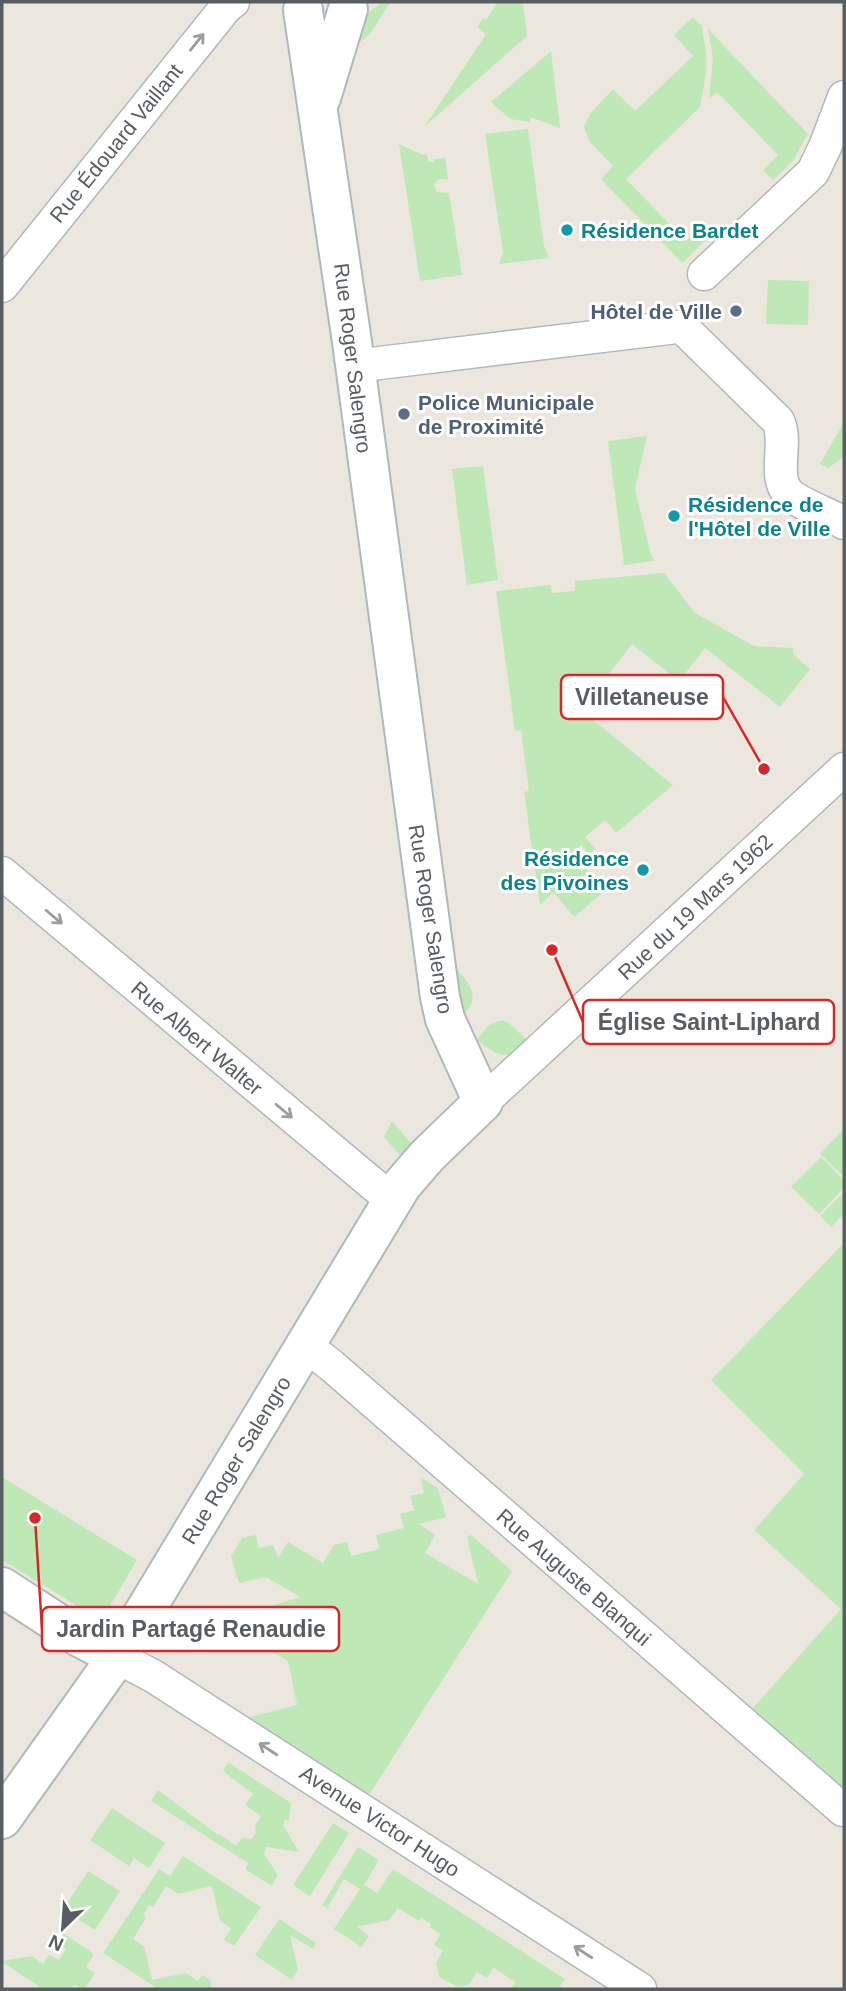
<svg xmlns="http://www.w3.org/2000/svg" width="846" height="1991" font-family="Arial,sans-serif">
	<rect width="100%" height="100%" fill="#ece7de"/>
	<g fill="#bfe8b7">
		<path d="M 383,2 L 391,2 C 377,19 377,33 355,44 L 363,16 Z"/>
		<polygon points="498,2 523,2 527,36 424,127 486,34 477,27 483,18 486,20"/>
		<polygon points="693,17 702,26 706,53 706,73 700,107 626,179 686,241 699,229 708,238 682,263 601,179 613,166 589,141 584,127 590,114 613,89 635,111 693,56 674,35"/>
		<polygon points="708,29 808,134 793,161 773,180 763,170 778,155 717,92 709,99 713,58"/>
		<polygon points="551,51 560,128 530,117 530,122 510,119 491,102"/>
		<polygon points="528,129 544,246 549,258 499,264 503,252 485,134"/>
		<polygon points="399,144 423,155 427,155 429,162 434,162 434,159 445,158 448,180 439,179 434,184 437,192 449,193 462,275 420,281"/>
		<polygon points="768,280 809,281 808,325 766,324"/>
		<polygon points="844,422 844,457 828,468 820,464"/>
		<polygon points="647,436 635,489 651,555 655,561 624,565 608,441"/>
		<polygon points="483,466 498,580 467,585 452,469"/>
		<polygon points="664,573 695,613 754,646 793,648 793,654 810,669 780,707 705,648 679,681 632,644 581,710 673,785 616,833 605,820 585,837 595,849 589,854 581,845 569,856 581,871 586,869 605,891 574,917 553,892 540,905 524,792 529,791 521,730 515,731 496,591 551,585 552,593 575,591 575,581"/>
		<path d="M 455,967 C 472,986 483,1000 458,1019 Z"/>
		<path d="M 502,1020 L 509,1023 L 531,1044 C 505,1061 501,1057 476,1040 L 489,1025 Z"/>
		<polygon points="392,1121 416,1149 404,1160 384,1137"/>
		<polygon points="844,1129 844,1177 820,1154"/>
		<polygon points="821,1157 844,1180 844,1188 819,1214 791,1187"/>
		<polygon points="844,1192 844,1214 831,1227 820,1216"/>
		<polygon points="844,1243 844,1792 751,1710 841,1609 754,1530 804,1474 711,1380"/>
		<polygon points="2,1477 137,1560 108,1609 98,1613 86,1611 2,1560"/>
		<polygon points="421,1478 438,1488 446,1517 419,1524 435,1535 425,1553 478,1584 467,1537 471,1535 512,1571 369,1795 250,1717 297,1705 288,1661 253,1640 249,1626 263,1623 274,1605 300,1597 266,1577 239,1583 231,1556 242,1538 256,1535 259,1548 273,1545 278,1558 288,1542 323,1563 334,1545 347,1542 351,1556 379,1549 376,1535 404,1528 400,1514 414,1510 410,1496 424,1493"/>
		<polygon points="228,1762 291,1803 289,1820 285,1820 283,1825 299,1852 267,1847 264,1854 278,1875 272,1886 245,1869 248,1863 151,1801 158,1790 218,1835 219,1834 236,1846 242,1838 251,1839 256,1833 255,1826 261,1816 245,1805 253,1794 223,1771"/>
		<polygon points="112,1808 165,1843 149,1868 134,1858 129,1866 90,1840"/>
		<polygon points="333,1823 349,1833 310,1896 293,1885"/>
		<polygon points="358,1847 379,1860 364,1885 377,1893 393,1869 565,1979 558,1989 510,1989 515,1982 494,1968 487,1978 477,1972 469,1985 458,1987 439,1977 436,1963 443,1950 434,1945 440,1934 430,1927 431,1924 421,1918 419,1921 398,1908 389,1920 357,1927 369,1936 362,1947 334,1929 360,1889 344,1879 327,1908 322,1905"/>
		<polygon points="183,1856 261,1907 234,1946 224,1940 231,1928 220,1921 212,1886 178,1894 166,1886 153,1907 149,1905 143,1915 146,1918 133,1939 144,1946 152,1980 186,1973 198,1981 202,1975 210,1980 212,1989 158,1989 103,1953 159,1869 170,1876"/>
		<polygon points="88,1871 120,1891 95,1930 63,1910"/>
		<polygon points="279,1919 316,1943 313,1949 290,1935 298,1970 292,1980 255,1955"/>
		<polygon points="60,1931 94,1954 86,1967 95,1973 85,1989 74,1985 71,1989 43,1989 2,1962 2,1961 32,1956 43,1964 49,1955 59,1960 66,1949 54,1940"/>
	</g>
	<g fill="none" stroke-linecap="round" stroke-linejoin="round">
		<defs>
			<g id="minor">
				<polyline points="704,274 813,172 825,147 844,97"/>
				<polyline points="2,286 227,6 233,2"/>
				<path d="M 355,366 L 677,327 L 683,328 L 778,421 C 789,443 771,477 790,495 C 801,504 830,515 844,523"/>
				<polyline points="2,873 393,1201"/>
				<polyline points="483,1102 844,769"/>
				<polyline points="305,1345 332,1366 843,1810"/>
				<polyline points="117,1657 153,1676 640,1989"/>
			</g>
			<g id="tertiary">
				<polyline points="321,98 348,9"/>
				<polyline points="2,1587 79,1637 117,1657"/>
				<polyline points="2,1819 117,1657 402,1185 427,1156 483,1102 445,1019 440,997 352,342 303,10"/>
			</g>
		</defs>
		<use href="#minor" stroke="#b1b7bb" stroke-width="35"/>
		<use href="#tertiary" stroke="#b1b7bb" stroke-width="42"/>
		<use href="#minor" stroke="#fff" stroke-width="32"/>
		<use href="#tertiary" stroke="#fff" stroke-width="38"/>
	</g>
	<defs><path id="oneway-shaft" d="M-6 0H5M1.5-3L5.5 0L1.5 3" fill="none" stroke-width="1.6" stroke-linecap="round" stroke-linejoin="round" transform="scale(1.75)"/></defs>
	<g stroke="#9a9ea0">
		<use href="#oneway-shaft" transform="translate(197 42) rotate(-51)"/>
		<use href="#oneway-shaft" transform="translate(54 917) rotate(40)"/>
		<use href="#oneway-shaft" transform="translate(284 1111) rotate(40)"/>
		<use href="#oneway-shaft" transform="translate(268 1749) rotate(-147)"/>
		<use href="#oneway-shaft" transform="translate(583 1952) rotate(-147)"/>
	</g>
	<g fill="#0f9aa8" stroke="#fff" stroke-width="2.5">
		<circle cx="567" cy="230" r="7"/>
		<circle cx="674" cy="516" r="7"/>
		<circle cx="643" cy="870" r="7"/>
	</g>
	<g fill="#5c6f8a" stroke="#fff" stroke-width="2.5">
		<circle cx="736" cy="311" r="7"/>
		<circle cx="404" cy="414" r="7"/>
	</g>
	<g text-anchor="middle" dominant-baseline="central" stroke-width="6" stroke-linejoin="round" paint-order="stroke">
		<g font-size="21" fill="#575d61" stroke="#fff">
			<text transform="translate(116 143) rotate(-51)">Rue Édouard Vaillant</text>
			<text transform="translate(353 358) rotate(83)">Rue Roger Salengro</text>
			<text transform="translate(695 907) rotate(-43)">Rue du 19 Mars 1962</text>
			<text transform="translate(431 919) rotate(81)">Rue Roger Salengro</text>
			<text transform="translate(197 1038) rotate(40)">Rue Albert Walter</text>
			<text transform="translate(236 1460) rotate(-59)">Rue Roger Salengro</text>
			<text transform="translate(574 1577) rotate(41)">Rue Auguste Blanqui</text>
			<text transform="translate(380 1821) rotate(33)">Avenue Victor Hugo</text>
		</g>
		<g font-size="21" font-weight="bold" fill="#0d838f" stroke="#fff" text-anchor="start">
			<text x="581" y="230">Résidence Bardet</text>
			<text x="688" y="504">Résidence de<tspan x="688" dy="24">l'Hôtel de Ville</tspan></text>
			<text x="629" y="858" text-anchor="end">Résidence<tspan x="629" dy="24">des Pivoines</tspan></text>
		</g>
		<g font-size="21" font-weight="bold" fill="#4e5e75" stroke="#fff" text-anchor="end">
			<text x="722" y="311">Hôtel de Ville</text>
			<text x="418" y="402" text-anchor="start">Police Municipale<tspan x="418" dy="24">de Proximité</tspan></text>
		</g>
	</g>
	<path fill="none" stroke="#d62828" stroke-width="2.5" d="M764 769L723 697M552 950L583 1022M35 1518L42 1629"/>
	<g fill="#d62828" stroke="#fff" stroke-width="2.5">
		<circle cx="764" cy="769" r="7"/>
		<circle cx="552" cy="950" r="7"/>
		<circle cx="35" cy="1518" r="7"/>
	</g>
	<g fill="#fff" stroke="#d62828" stroke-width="2.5">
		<rect x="561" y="675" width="162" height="44" rx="7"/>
		<rect x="583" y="1000" width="251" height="44" rx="7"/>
		<rect x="42" y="1607" width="297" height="44" rx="7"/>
	</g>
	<g font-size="23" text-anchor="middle" font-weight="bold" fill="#575d61">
		<text x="642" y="705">Villetaneuse</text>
		<text x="709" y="1030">Église Saint-Liphard</text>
		<text x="191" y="1637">Jardin Partagé Renaudie</text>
	</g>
	<rect width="846" height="1991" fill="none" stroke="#575d61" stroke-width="7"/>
	<g transform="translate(63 1928) rotate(205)" stroke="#ffffff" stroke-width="5" paint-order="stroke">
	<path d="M0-5L12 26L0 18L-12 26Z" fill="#575d61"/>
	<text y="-10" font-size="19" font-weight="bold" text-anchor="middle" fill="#575d61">N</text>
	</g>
</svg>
